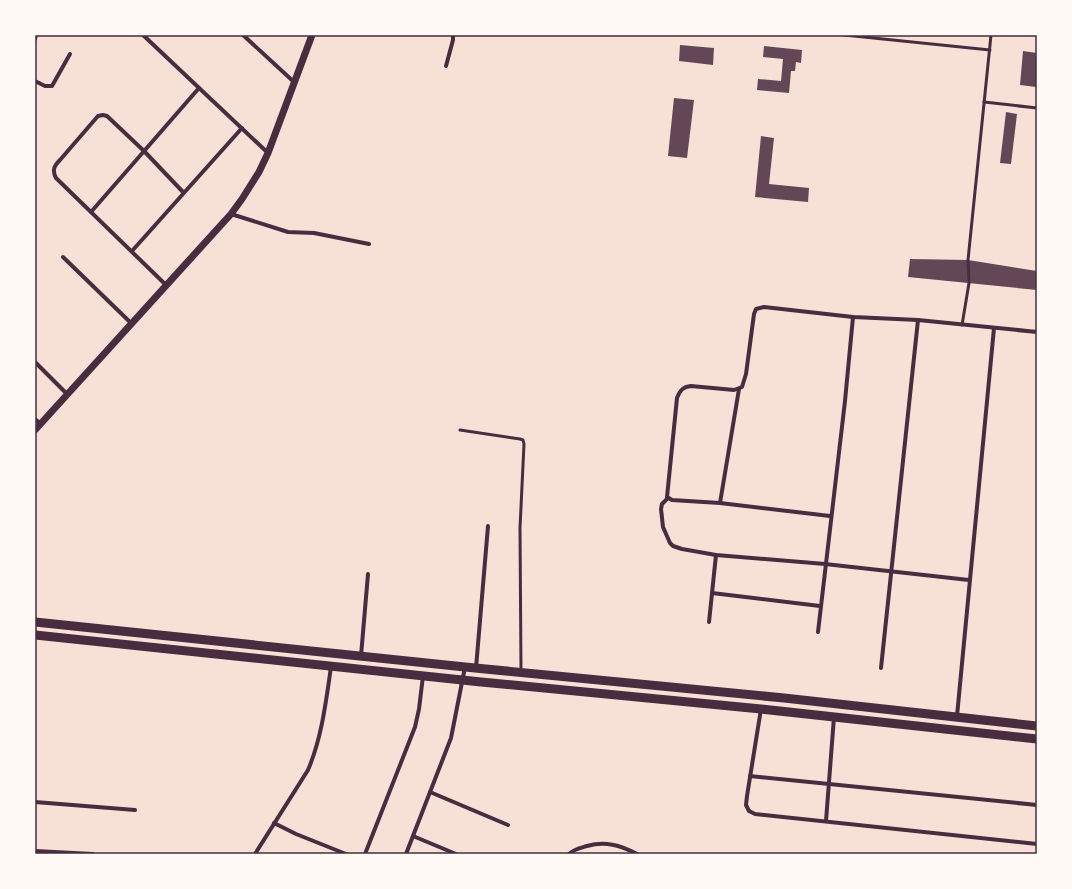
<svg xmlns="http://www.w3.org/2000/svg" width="1072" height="889" font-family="'Roboto Condensed',sans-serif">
	<rect width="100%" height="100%" fill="#f7e1d7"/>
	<g fill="#644757">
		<polygon points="680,45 714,48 713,65 679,61"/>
		<polygon points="764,46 802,50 801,63 796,62 795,71 791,71 789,93 757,90 758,79 781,81 783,59 763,57"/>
		<polygon points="1023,51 1037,53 1036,87 1020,85"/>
		<polygon points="674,98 694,100 687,158 668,156"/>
		<polygon points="1006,112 1017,114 1011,164 1000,163"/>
		<polygon points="761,136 774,138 769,184 809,188 808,202 755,197"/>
		<polygon points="910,259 968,260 1037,271 1037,290 908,277"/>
	</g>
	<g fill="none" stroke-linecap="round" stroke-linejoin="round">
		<g stroke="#4a2c40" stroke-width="3">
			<polyline points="844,35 990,50"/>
			<polyline points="984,102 1037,108"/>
			<polyline points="962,325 969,283 968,260 991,35"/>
			<polyline points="460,430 520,439 523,440 524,444 520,528 521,670"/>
		</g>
		<g stroke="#4a2c40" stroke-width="4">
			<polyline points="143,35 268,153"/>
			<polyline points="243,35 294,82"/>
			<polyline points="35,39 36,35"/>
			<polyline points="446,66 453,40 453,35"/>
			<polyline points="35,81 45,86 52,86 70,54"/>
			<polyline points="91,212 199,88"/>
			<polyline points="231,214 288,232 314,233 369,244"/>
			<polyline points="132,251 242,128"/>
			<polyline points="63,257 131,323"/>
			<path d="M 166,285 L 56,178 C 52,170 54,166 60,160 L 98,116 L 103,115 L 107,116 L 144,151 L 183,192"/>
			<polyline points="35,362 67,394"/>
			<polyline points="35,419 41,424"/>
			<polyline points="668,498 662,504 661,509 663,527 670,543 673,546 682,549 716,555 825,564 969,580"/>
			<polyline points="720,503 739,389"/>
			<path d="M 830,516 L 720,503 L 672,500 L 667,497 L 677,398 C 680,390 683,387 691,386 L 734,390 L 742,387 L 746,374 L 754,314 L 756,309 L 764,307 L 853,317 L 918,320 L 1037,332"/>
			<polyline points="712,593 820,606"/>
			<polyline points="709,622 716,555"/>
			<polyline points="818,632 845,401 853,317"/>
			<polyline points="361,656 368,574"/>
			<polyline points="476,668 488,526"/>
			<polyline points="881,668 918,320"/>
			<polyline points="761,709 747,796 746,805 749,811 755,814 1037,844"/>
			<polyline points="957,716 994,328"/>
			<polyline points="750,776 1037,805"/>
			<polyline points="430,792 508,825"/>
			<polyline points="35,802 135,810"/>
			<polyline points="826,821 834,717"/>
			<polyline points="274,823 296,834 346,854"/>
			<polyline points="413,836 456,854"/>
			<polyline points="35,851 93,854"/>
			<path d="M 255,854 L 308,770 C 322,737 326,701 331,667"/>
			<polyline points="365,854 415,727 419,709 423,676"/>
			<polyline points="406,854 451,738 465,667"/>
			<path d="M 569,854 C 574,849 580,848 587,846 C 605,841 620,845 637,854"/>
		</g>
		<polyline stroke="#4a2c40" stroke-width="7" points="35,430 231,214 242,199 259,172 268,153 312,35"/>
		<g stroke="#4a2c40" stroke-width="9">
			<polyline points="35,622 465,667 784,698 1037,726"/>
			<polyline points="35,635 481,682 761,709 1037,739"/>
		</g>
	</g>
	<rect width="1072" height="889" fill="none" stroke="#fffaf5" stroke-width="72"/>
	<rect x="36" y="36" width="1000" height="817" fill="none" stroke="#4a2c40" stroke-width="1.5"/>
</svg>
